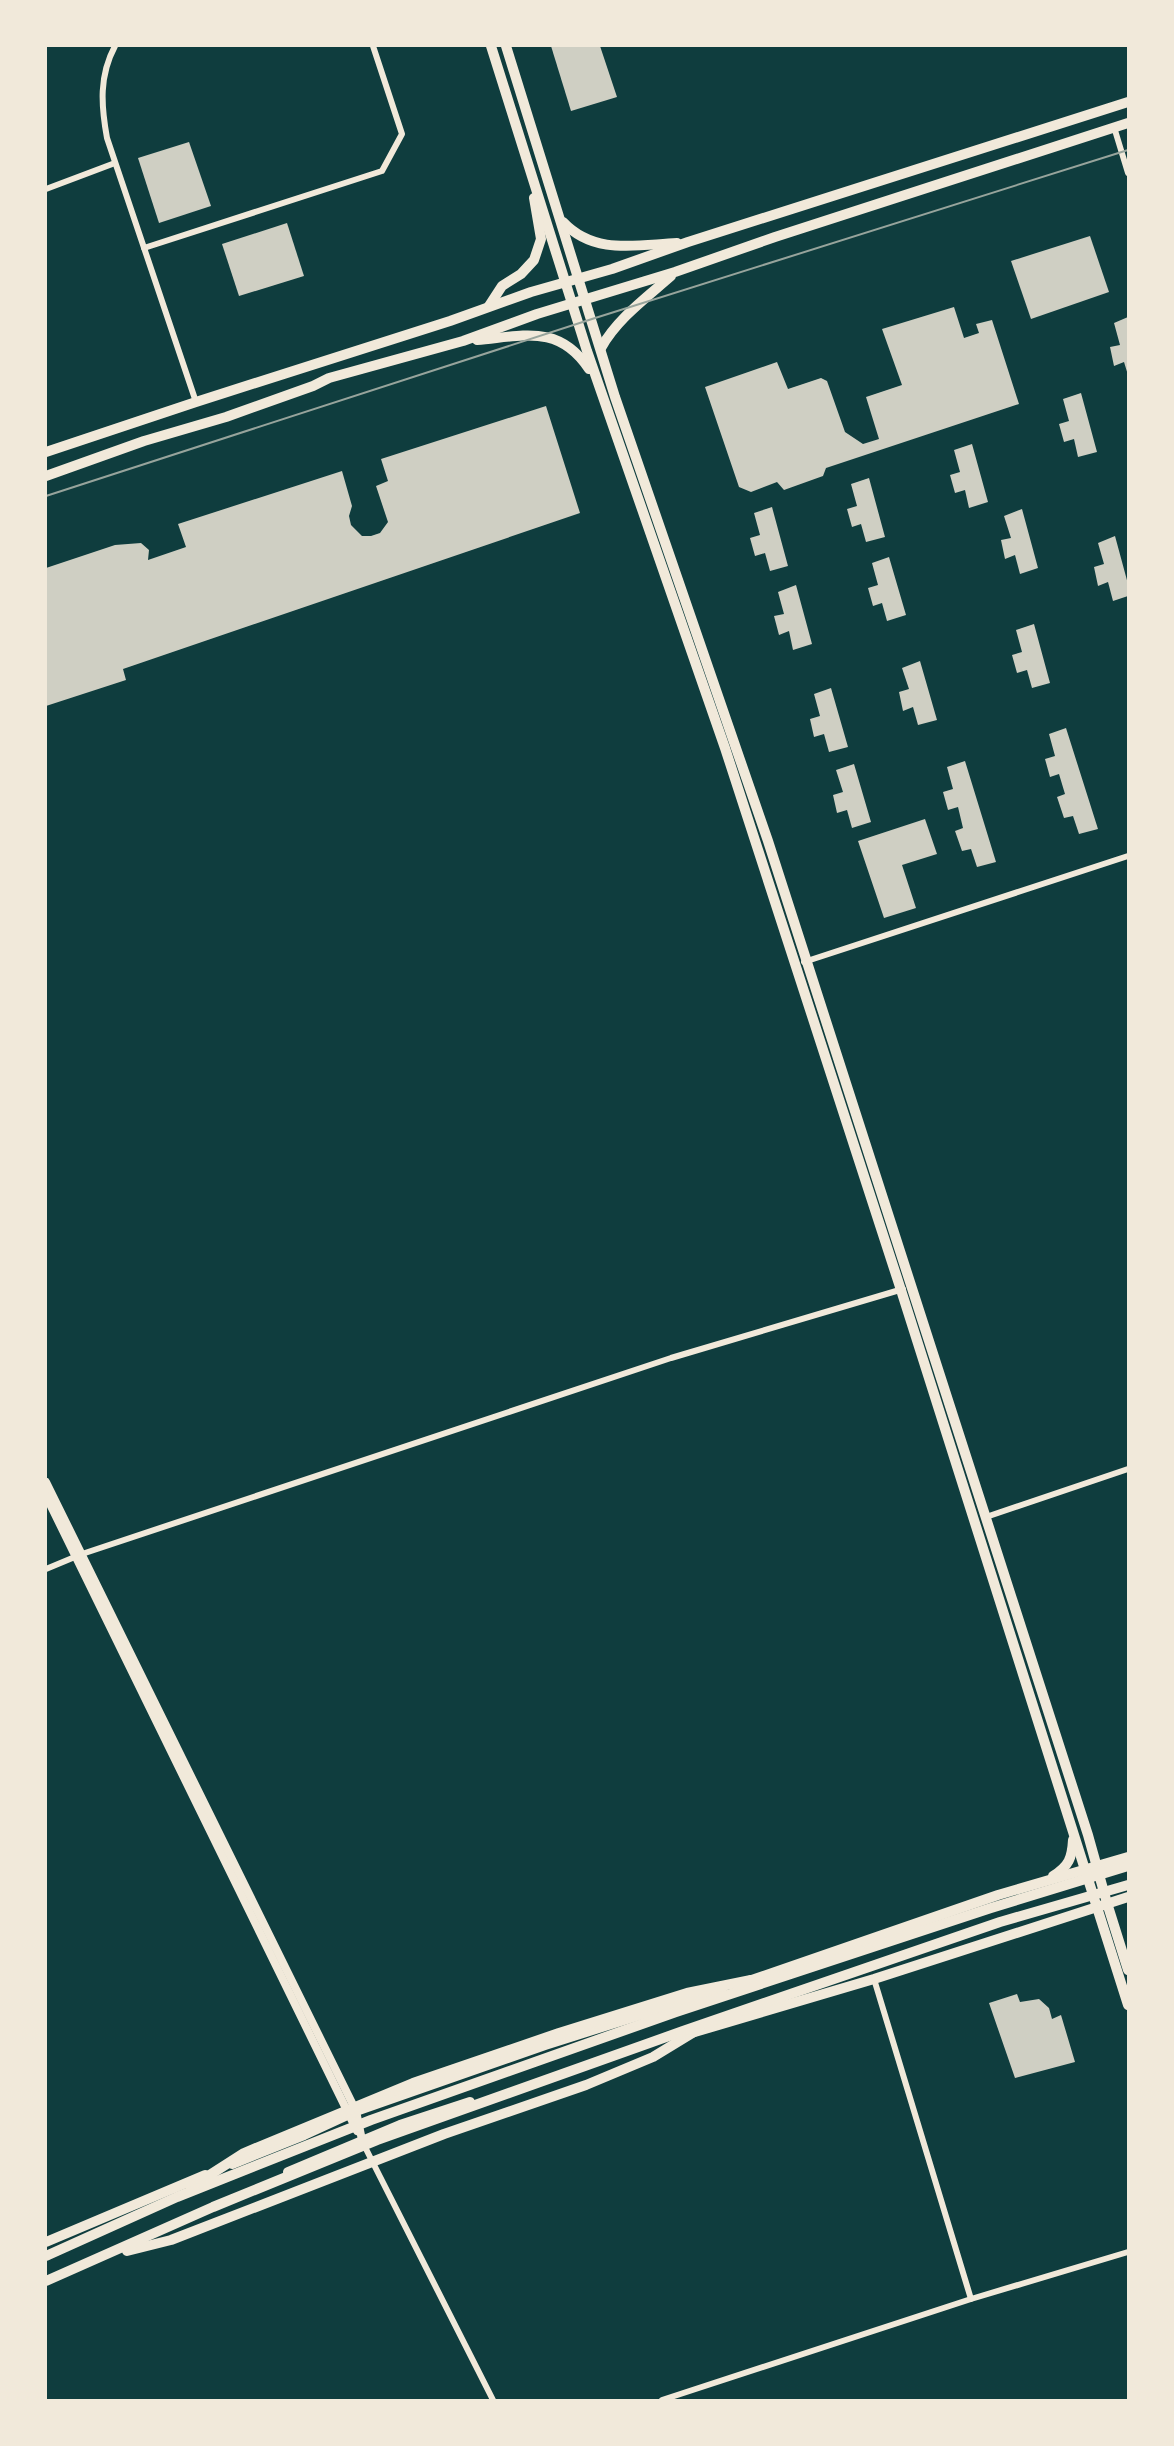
<svg xmlns="http://www.w3.org/2000/svg" width="1174" height="2446" font-family="Overpass,sans-serif">
	<rect width="100%" height="100%" fill="#0f3d3e"/>
	<g fill="#cfcfc3">
		<polygon points="551,46 600,46 617,97 571,111"/>
		<polygon points="189,142 211,206 159,223 138,158"/>
		<polygon points="287,223 304,276 239,296 222,244"/>
		<polygon points="1090,236 1109,292 1031,319 1011,261"/>
		<polygon points="954,307 964,338 979,333 976,324 992,320 1019,404 826,468 823,476 784,490 777,482 751,492 739,487 705,387 777,362 788,389 821,378 827,381 845,432 863,444 879,439 866,397 902,385 882,329"/>
		<polygon points="1128,317 1128,375 1124,362 1114,366 1110,347 1120,345 1114,323"/>
		<polygon points="1081,393 1097,452 1078,457 1074,439 1064,442 1059,424 1069,421 1063,399"/>
		<polygon points="546,406 580,513 123,669 126,680 46,706 46,568 115,545 141,543 149,550 148,560 186,547 178,524 342,471 352,506 349,516 351,525 362,536 371,536 380,533 388,522 376,486 388,481 381,459"/>
		<polygon points="972,444 988,502 969,508 965,490 955,493 950,475 960,472 954,450"/>
		<polygon points="869,478 885,537 866,542 861,524 852,527 847,509 857,506 851,484"/>
		<polygon points="772,507 788,566 770,571 765,553 755,556 750,538 760,535 754,513"/>
		<polygon points="1022,509 1038,568 1020,574 1015,555 1005,559 1001,540 1011,538 1004,516"/>
		<polygon points="1115,536 1128,584 1128,596 1113,601 1108,582 1098,586 1094,567 1104,564 1098,543"/>
		<polygon points="889,557 906,615 887,621 882,603 873,606 868,588 878,585 872,563"/>
		<polygon points="796,585 812,644 793,650 789,631 779,635 774,616 784,614 778,592"/>
		<polygon points="1034,624 1050,683 1032,688 1027,670 1017,673 1012,655 1022,652 1016,630"/>
		<polygon points="920,661 937,720 918,725 913,707 903,711 899,692 909,689 902,668"/>
		<polygon points="831,688 848,747 829,752 824,734 814,737 810,719 820,716 814,694"/>
		<polygon points="1066,728 1098,829 1079,834 1073,816 1064,818 1057,797 1065,794 1059,774 1050,777 1045,759 1055,756 1049,734"/>
		<polygon points="965,761 996,862 977,867 971,849 962,851 955,831 963,828 958,807 948,810 943,792 953,789 947,767"/>
		<polygon points="854,764 871,822 852,828 847,810 837,813 833,795 843,792 836,770"/>
		<polygon points="925,819 937,854 902,865 916,908 884,918 858,841"/>
		<polygon points="1017,1994 1020,2002 1039,1999 1049,2008 1052,2019 1061,2015 1075,2062 1015,2078 989,2003"/>
	</g>
	<g fill="none" stroke-linecap="round" stroke-linejoin="round">
		<g stroke="#f1e9da" stroke-width="6">
			<path d="M 115,46 C 99,76 101,105 107,138 L 196,402"/>
			<polyline points="1114,127 1128,173"/>
			<polyline points="46,189 115,163"/>
			<polyline points="144,248 382,171 402,134 373,46"/>
			<polyline points="804,962 1128,856"/>
			<polyline points="986,1517 1128,1469"/>
			<polyline points="46,1569 82,1554 671,1358 903,1289"/>
			<polyline points="874,1979 971,2299"/>
			<polyline points="364,2145 493,2400"/>
			<polyline points="662,2400 971,2299 1128,2252"/>
		</g>
		<g stroke="#f1e9da" stroke-width="8">
			<polyline points="46,1482 356,2111 362,2140"/>
			<polyline points="46,1496 357,2131"/>
		</g>
		<g stroke="#f1e9da" stroke-width="10">
			<polyline points="491,46 587,351 725,748 901,1290 1128,2005"/>
			<polyline points="506,46 615,397 768,841 1088,1835 1107,1903 1128,1970"/>
			<path d="M 563,222 C 594,255 635,245 677,243"/>
			<polyline points="489,306 502,286 521,274 534,260 541,239 534,198"/>
			<path d="M 477,340 C 524,336 559,324 589,369"/>
			<path d="M 601,348 C 617,319 646,298 671,276"/>
			<polyline points="46,452 196,402 450,321 531,292 612,269 688,242 1128,102"/>
			<polyline points="46,476 144,441 226,417 313,386 329,378 463,341 537,314 675,272 775,237 1128,123"/>
			<path d="M 1053,1876 C 1069,1866 1072,1858 1073,1840"/>
			<polyline points="743,1983 998,1895 1128,1857"/>
			<polyline points="688,2034 874,1979 1128,1897"/>
			<polyline points="232,2164 304,2135 356,2111 545,2045 722,1989"/>
			<polyline points="288,2172 400,2125 470,2102"/>
			<polyline points="46,2242 205,2175"/>
		</g>
		<g stroke="#f1e9da" stroke-width="10">
			<polyline points="191,2187 244,2153 413,2083 559,2033 687,1993 751,1980"/>
			<polyline points="127,2251 171,2240 444,2134 586,2085 653,2057 694,2032"/>
			<polyline points="46,2256 177,2197 371,2120 676,2012 991,1908 1128,1866"/>
			<polyline points="46,2281 213,2207 377,2140 683,2031 1000,1922 1128,1885"/>
		</g>
		<polyline stroke="#97a49c" stroke-width="2" points="46,496 592,319 1128,150"/>
	</g>
	<rect width="1174" height="2446" fill="none" stroke="#f1e9da" stroke-width="94"/>
</svg>
